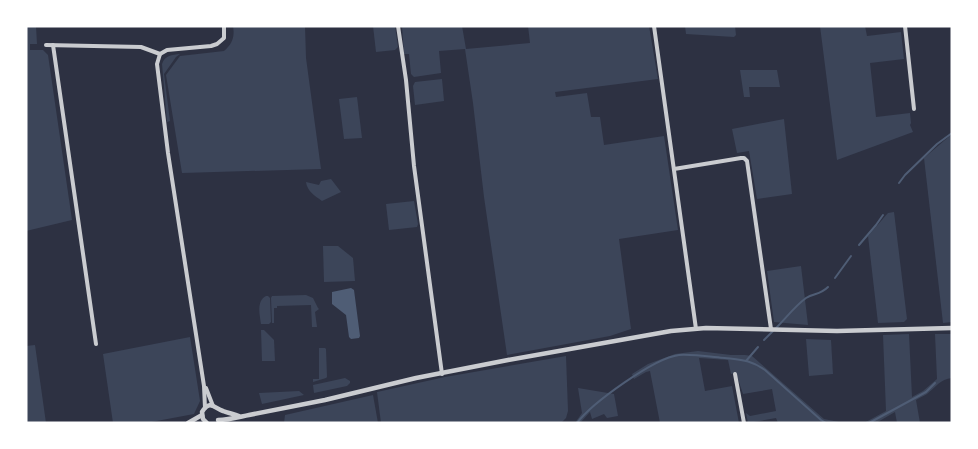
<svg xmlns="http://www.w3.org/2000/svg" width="978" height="449" font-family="'Noto Sans',sans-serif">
	<rect width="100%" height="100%" fill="#2d3142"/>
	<g fill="#3c4559">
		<polygon points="26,26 36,26 37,44 30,44 30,50 43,50 48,55 72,220 26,231"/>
		<path d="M 233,26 L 305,26 L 306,58 L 321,169 L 182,173 L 166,75 L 180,56 L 224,51 C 232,44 235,37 233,26 Z"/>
		<polygon points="373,26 395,26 398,47 395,50 376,52"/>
		<polygon points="402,26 462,26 466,49 530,43 528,26 649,26 658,79 555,92 556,97 587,93 591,117 600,117 604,145 664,136 678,230 619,239 631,329 610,336 507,355 484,197 473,103 465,49 439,51 441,73 414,77 411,74 409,54 404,54"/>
		<polygon points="685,26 735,26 736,35 734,37 686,34"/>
		<polygon points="820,26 865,26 867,36 901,32 904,59 870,63 876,117 910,113 911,123 910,125 913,132 837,160"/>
		<path d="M 180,54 L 176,57 L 164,74 L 170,121 L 167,122 L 162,64 C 165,55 172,55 180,54 Z"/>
		<polygon points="740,70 777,70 780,87 749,87 750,97 744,97"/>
		<polygon points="442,79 444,101 415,105 413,86 415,82"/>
		<polygon points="357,97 362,138 344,139 339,99"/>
		<polygon points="784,119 792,194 757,199 749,151 737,153 732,129"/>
		<polygon points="952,134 952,322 943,323 924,158"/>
		<path d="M 331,179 L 341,192 L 322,201 C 315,196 307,191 306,182 L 319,185 L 321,181 Z"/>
		<polygon points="414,201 418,224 417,227 389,230 386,204"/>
		<polygon points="894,212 907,319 904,322 878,323 868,236 888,213"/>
		<polygon points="323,246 338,246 353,258 355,281 324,282"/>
		<polygon points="801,266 808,325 774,322 767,271"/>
		<polygon points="306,295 313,298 318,308 319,309 315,312 317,327 312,327 311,305 277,306 277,308 274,308 274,323 272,323 271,298 272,296"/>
		<path d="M 266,296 L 268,296 L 270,298 L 271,322 L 269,324 L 261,324 C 260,315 256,301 266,296 Z"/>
		<polygon points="261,330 264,330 274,340 275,361 262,361"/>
		<path d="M 909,334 L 912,397 L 923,391 L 937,379 L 935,334 L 952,334 L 952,378 C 940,379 936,387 927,394 C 924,396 919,398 916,400 L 920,423 L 897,423 L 895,412 L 876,423 L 864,423 L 886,411 L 883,335 Z"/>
		<polygon points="190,337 200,401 194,414 146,423 113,423 103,354"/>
		<polygon points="806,339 831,340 833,374 809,376"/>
		<polygon points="35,345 46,423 26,423 26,346"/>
		<polygon points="319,348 325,348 326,349 327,377 326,378 313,382 313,379 319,379"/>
		<polygon points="698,351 731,355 745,355 752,356 824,419 844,423 778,423 776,418 748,423 746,413 750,416 776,411 772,389 743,394 736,373 731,374 728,360 699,358 705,391 732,386 739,423 660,423 650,371 646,372 634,379 632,374 648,364 675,354"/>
		<polygon points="566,356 568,411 566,418 561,423 381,423 377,392 445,377"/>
		<polygon points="345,378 350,381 350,383 347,386 314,393 313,385"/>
		<polygon points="578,388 614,394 618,416 607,418 604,414 592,419 590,412 580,423 575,423 582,413"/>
		<polygon points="299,391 304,395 262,404 259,393"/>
		<polygon points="373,395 378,423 284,423 285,415"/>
	</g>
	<polygon fill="#4f5d75" points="351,288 354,290 360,336 359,338 351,339 349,337 346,315 332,304 332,292"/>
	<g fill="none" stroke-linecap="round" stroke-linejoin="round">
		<g stroke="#4f5d75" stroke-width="2">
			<polyline points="899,183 905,175 937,144 952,133"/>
			<polyline points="859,245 876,225 883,215"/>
			<polyline points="835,278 851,256"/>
			<path d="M 776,328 C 786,318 795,306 806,298 C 814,293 820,295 828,287"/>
			<polyline points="764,340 773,331"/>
			<polyline points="746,361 758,347"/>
			<path d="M 577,423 C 592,403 654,358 679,355 C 691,354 713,357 725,358 C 742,360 751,360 765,370 L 821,420 L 826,423"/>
			<polyline points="869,423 926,392 935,383"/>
		</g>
		<g stroke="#caccd0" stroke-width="4">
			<polyline points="398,26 406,80 414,166 442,374"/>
			<polyline points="654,26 696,329"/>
			<polyline points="905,26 914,109"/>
			<polyline points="46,45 141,47 160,54"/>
			<polyline points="53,45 96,344"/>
			<polyline points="674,169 741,158 744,158 747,161 771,329"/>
			<polyline points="735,374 744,423"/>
			<polyline points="206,388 213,406"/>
			<polyline points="205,408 204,386 168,153 157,64 160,54 167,50 211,46 217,44 224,38 224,26"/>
		</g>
		<g stroke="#caccd0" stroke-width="4.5">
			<path d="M 218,420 C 229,420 239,417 249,415 L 325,400 L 416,378 L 508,360 L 671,331 L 706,328 L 837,331 L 952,328"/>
			<polyline points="188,423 202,415"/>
			<path d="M 207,423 L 203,419 L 202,412 C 210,399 214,408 223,411 C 228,413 234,414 239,416"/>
		</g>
	</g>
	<rect width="978" height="449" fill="none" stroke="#ffffff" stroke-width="55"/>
</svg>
